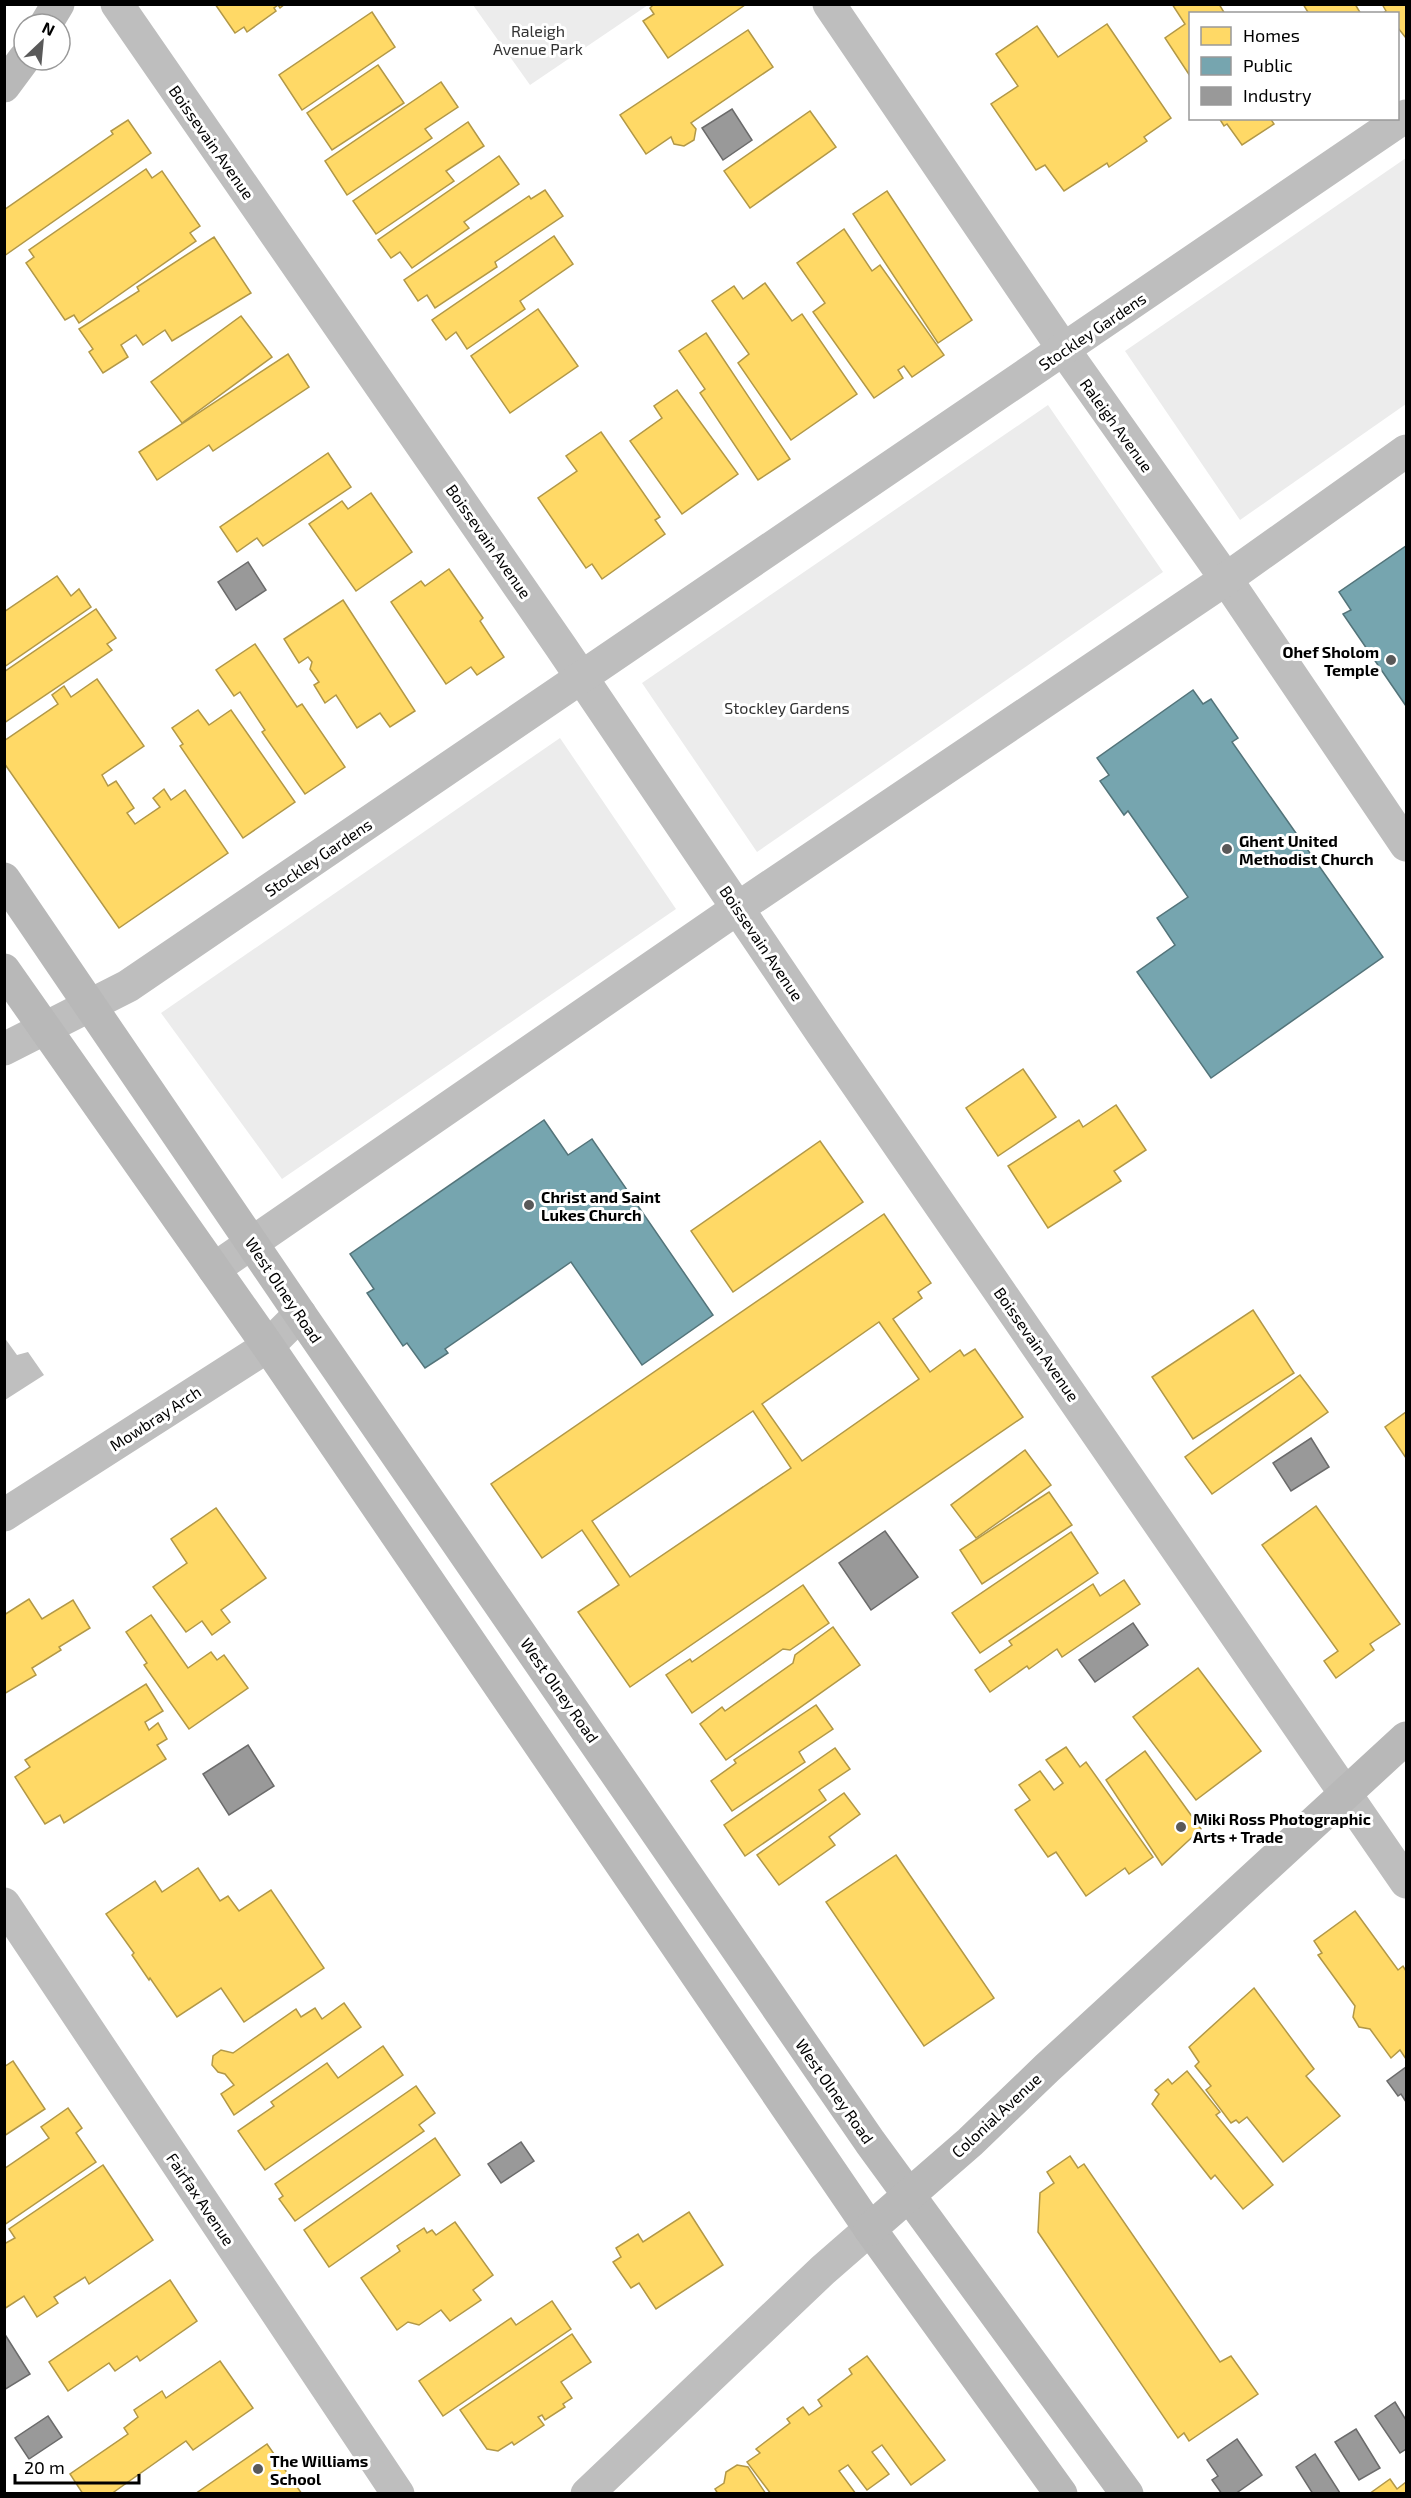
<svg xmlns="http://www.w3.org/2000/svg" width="1411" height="2498" font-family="'Exo 2',sans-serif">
	<rect width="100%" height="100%" fill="#fff"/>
	<g fill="#ececec">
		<polygon points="473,5 648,5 530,85"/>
		<polygon points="1406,158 1406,404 1240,520 1125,351"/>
		<polygon points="1048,405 1163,572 757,852 642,683"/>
		<polygon points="560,738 676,909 282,1179 161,1013"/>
	</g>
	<polygon fill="#bfbfbf" points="4,1337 17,1355 28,1352 44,1375 5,1400"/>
	<g fill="#ffd966" stroke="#b29847" stroke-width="1.5" fill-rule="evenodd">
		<polygon points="215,4 285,4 280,8 278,5 274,8 276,11 247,32 244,27 235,33"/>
		<polygon points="654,4 744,4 745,5 668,58 643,21 654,14 650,8"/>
		<polygon points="1172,4 1219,4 1225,14 1190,14 1190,76 1165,38 1185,24"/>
		<polygon points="1303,4 1355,4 1361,14 1309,14"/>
		<polygon points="1382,4 1406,4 1406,38 1398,28 1398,14 1382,14 1386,11"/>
		<polygon points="372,12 395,47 302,110 279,75"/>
		<polygon points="1107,24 1171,118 1144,137 1147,141 1109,167 1107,163 1064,191 1045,165 1036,170 991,104 1018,86 996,54 1037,26 1058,57"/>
		<polygon points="748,30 773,67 691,123 696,129 694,140 684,146 674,144 671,137 646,154 620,115"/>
		<polygon points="378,65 404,103 332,150 307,113"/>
		<polygon points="441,82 458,107 425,129 432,138 347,195 325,161"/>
		<polygon points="810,111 836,147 750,208 724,171"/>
		<polygon points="1219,118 1270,118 1274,124 1242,145 1227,124 1224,126"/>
		<polygon points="128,120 151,153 4,256 4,210 113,134 111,131"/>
		<polygon points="468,122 484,146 446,171 454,181 376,234 353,201"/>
		<polygon points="499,156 519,184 464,222 469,228 412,268 400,252 391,258 378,240"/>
		<polygon points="146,169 152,178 162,171 200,226 190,233 196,241 79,323 74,315 65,320 26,263 34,257 29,250"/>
		<polygon points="545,190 563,216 495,262 497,267 435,308 427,295 418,301 404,280 529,196 531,199"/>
		<polygon points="887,191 972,320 938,343 853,214"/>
		<polygon points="844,229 872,271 880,265 944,355 912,377 904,366 898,370 903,378 874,398 813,312 825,303 797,263"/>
		<polygon points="554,236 573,264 520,301 525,309 467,349 456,332 446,340 432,320"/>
		<polygon points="214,237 251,293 172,341 165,330 143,345 136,335 121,345 128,357 103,373 89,352 93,349 79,329 139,291 137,287"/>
		<polygon points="765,283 792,321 802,314 857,394 791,440 738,363 749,354 712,301 734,286 743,299"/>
		<polygon points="538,309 578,366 510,413 471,356"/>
		<polygon points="241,316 272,357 182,423 151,382"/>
		<polygon points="706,333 790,459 758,480 700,393 705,389 679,351"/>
		<polygon points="288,354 309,387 213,451 209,445 157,480 139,452"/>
		<polygon points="677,390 738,474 682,514 630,441 662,418 654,406"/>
		<polygon points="601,432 660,517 655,520 665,534 602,579 592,564 586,568 538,498 577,471 566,456"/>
		<polygon points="328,453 351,487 263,546 257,538 237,552 220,527"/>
		<polygon points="371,493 412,552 356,591 309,524 342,501 348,509"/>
		<polygon points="449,569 483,618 480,621 504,657 477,675 471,667 446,684 391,602 421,581 425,586"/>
		<polygon points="57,576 71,596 79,589 91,607 4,667 4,612"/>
		<polygon points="343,600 415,711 390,727 380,713 357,728 336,695 325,703 314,685 319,682 310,669 312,662 308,657 299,663 284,639"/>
		<polygon points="96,609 116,638 107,644 112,650 4,723 4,672"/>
		<polygon points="255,644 297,707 302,704 345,767 305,794 262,732 265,730 240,692 234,696 216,670"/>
		<polygon points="97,679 144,746 102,775 108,786 116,781 134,808 127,813 135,824 160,807 153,798 164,789 171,800 185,790 228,853 119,928 4,763 4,741 58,704 52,695 64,686 71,697"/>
		<polygon points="198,710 209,725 231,710 295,802 243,838 180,746 183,744 172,728"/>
		<polygon points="1023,1069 1056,1117 998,1156 966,1108"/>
		<polygon points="1116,1105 1146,1150 1114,1171 1121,1181 1048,1228 1008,1166 1079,1120 1083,1127"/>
		<polygon points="820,1141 863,1202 733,1292 691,1231"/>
		<path d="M 884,1214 L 931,1283 L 918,1292 L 922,1298 L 893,1319 L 930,1372 L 960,1350 L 964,1356 L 975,1349 L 1023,1417 L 630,1687 L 578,1612 L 619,1585 L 582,1530 L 542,1558 L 491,1484 ZM 879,1322 L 919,1379 L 802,1461 L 762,1404 ZM 753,1411 L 791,1468 L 630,1577 L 592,1521 Z"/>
		<polygon points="1253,1310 1294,1373 1193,1439 1152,1377"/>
		<polygon points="1300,1375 1328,1412 1212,1494 1185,1457"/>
		<polygon points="1406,1412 1406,1458 1385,1427"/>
		<polygon points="1025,1450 1051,1485 976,1538 951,1505"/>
		<polygon points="1049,1492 1072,1525 982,1584 960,1550"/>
		<polygon points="1316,1506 1400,1624 1370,1644 1374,1650 1336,1678 1324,1661 1338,1651 1262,1545"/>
		<polygon points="216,1508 266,1578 221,1610 230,1622 212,1635 202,1621 186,1632 153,1587 187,1563 171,1539"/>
		<polygon points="1071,1532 1098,1573 980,1653 952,1613"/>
		<polygon points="1124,1580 1140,1604 1062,1657 1057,1649 1029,1669 1027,1666 990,1692 975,1670 1012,1645 1009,1641 1093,1584 1100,1596"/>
		<polygon points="803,1585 829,1623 790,1650 783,1649 692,1713 666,1675 690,1659 692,1662"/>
		<polygon points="29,1599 42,1619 73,1600 90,1628 59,1647 61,1650 32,1668 36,1675 4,1694 4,1615"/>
		<polygon points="151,1615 188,1668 211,1652 217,1660 224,1655 248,1688 189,1729 144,1665 147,1663 126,1632"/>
		<polygon points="833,1627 860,1665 726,1760 700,1724 722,1707 725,1711 793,1663 795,1655"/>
		<polygon points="1198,1668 1261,1751 1196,1800 1133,1717"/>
		<polygon points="146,1684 163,1711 145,1722 149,1730 158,1723 167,1739 157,1745 166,1759 64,1823 60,1815 45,1824 15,1777 30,1767 25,1760"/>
		<polygon points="816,1705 833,1729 799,1752 805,1762 732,1811 711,1781 736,1763 734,1760"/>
		<polygon points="1066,1747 1080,1767 1086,1762 1153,1857 1129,1874 1125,1868 1086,1896 1056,1852 1048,1857 1015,1810 1030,1800 1019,1785 1040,1771 1054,1790 1063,1783 1046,1760"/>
		<polygon points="835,1748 850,1769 819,1790 826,1800 745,1856 724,1825"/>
		<polygon points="1145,1751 1201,1829 1162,1865 1106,1780"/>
		<polygon points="844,1793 860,1814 829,1837 835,1845 779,1885 757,1855"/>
		<polygon points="896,1855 994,1998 924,2046 826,1902"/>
		<polygon points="198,1868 220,1901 228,1896 239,1911 271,1890 324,1968 244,2022 221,1988 177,2017 150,1978 149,1980 132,1955 134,1953 106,1914 155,1881 162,1892"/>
		<polygon points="1355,1911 1398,1970 1403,1966 1406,1971 1406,2059 1400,2050 1391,2058 1370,2029 1359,2027 1353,2017 1355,2006 1318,1955 1322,1953 1314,1941"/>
		<polygon points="1254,1988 1314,2069 1306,2076 1340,2116 1283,2162 1247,2117 1239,2123 1236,2120 1231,2123 1206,2090 1211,2086 1195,2066 1199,2062 1189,2047"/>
		<polygon points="344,2003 361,2027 234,2115 221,2094 234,2085 225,2074 218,2072 212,2065 213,2056 221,2050 233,2053 296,2009 301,2017 315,2008 322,2019"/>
		<polygon points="383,2046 403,2075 265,2170 238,2131 274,2106 271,2102 327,2063 338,2078"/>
		<polygon points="13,2061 45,2109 4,2136 4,2067"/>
		<polygon points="1187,2071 1220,2112 1216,2115 1273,2185 1243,2209 1215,2175 1211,2179 1152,2104 1159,2094 1155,2090 1168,2079 1172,2084"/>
		<polygon points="416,2086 435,2113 419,2125 424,2131 295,2221 279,2199 283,2196 275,2184"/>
		<polygon points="68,2108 82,2128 76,2133 96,2162 4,2225 4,2169 49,2138 41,2127"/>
		<polygon points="435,2138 460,2175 329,2267 304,2230"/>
		<polygon points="1070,2156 1078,2168 1084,2164 1220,2362 1231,2356 1258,2394 1189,2441 1184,2433 1178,2438 1038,2232 1040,2193 1054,2183 1047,2172"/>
		<polygon points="103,2165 153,2240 89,2284 85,2277 54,2297 58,2303 37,2317 24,2296 4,2309 4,2244 15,2238 9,2229"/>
		<polygon points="689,2212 723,2265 656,2309 639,2283 631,2288 613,2262 621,2257 616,2248 638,2234 643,2242"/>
		<polygon points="455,2222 493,2275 473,2290 481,2300 450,2321 441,2310 419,2325 408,2322 397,2330 361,2278 400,2251 397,2246 424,2228 427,2233 432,2230 436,2235"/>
		<polygon points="170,2280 197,2321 140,2361 137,2356 115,2371 109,2363 68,2391 49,2362"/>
		<polygon points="552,2301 571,2329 443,2416 419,2381 511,2318 516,2325"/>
		<polygon points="572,2334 591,2362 561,2382 572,2398 563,2404 565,2407 545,2420 542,2415 538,2417 544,2425 514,2445 512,2442 498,2451 487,2449 460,2410"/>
		<polygon points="867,2356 945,2460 911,2485 882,2445 872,2452 889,2474 867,2490 848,2465 839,2471 856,2494 771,2494 747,2462 760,2453 756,2449 790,2423 787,2419 803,2407 809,2415 822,2406 818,2400 852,2374 849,2369"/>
		<polygon points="220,2361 253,2408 193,2450 186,2441 111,2494 83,2494 70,2474 128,2434 124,2428 138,2417 134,2410 162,2391 166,2398"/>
		<polygon points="267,2444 302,2494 195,2494"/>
		<polygon points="737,2465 748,2467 766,2494 718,2494 715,2489 724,2483 726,2472"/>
		<polygon points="1390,2479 1397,2489 1406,2482 1406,2494 1369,2494"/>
	</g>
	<g fill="#76a5af" stroke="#53747a" stroke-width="1.5">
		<polygon points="1406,546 1406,706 1343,614 1351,610 1339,592"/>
		<polygon points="1193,690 1203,704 1211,699 1238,738 1232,742 1383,957 1211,1078 1137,972 1175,945 1157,918 1188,897 1128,811 1124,815 1100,781 1109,775 1097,758"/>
		<polygon points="544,1120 568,1155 592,1139 713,1315 642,1365 571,1262 445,1349 448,1353 425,1368 407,1343 403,1346 367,1293 374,1289 350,1254"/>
	</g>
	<g fill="#999" stroke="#6b6b6b" stroke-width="1.5">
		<polygon points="732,109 752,140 723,160 702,128"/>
		<polygon points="248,562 266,590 236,610 218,582"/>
		<polygon points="1311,1438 1329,1467 1291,1491 1273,1463"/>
		<polygon points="885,1531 918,1577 871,1610 839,1563"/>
		<polygon points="1133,1623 1148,1645 1095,1682 1079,1660"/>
		<polygon points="248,1745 274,1786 229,1815 203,1774"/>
		<polygon points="1406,2067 1406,2102 1401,2094 1398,2096 1387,2081"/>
		<polygon points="521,2142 534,2161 501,2183 488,2164"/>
		<polygon points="4,2333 30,2374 4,2390"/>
		<polygon points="1395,2402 1406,2420 1406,2449 1400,2453 1375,2416"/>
		<polygon points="48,2416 62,2437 29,2459 15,2438"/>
		<polygon points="1356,2429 1380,2468 1359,2480 1335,2442"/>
		<polygon points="1237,2439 1262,2475 1235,2494 1222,2494 1212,2480 1218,2476 1207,2460"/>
		<polygon points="1315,2454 1340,2493 1313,2494 1296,2467"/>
	</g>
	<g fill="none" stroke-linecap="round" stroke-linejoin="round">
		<g stroke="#bebebe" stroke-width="33">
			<polyline points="117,4 561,647 821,1032 1406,1882"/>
			<polyline points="829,4 1064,350 1226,579 1406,845"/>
			<polyline points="4,1049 128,986 1406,116"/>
			<polyline points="214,1269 738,908 1226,579 1406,451"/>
			<polyline points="4,1515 268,1346 300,1314"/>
			<polyline points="4,1904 398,2494"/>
			<polyline points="587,2494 823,2270 870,2229"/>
		</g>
		<g stroke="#b8b8b8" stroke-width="33">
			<polyline points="46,24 58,4"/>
			<polyline points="4,86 24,59"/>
			<polyline points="4,879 300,1314 870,2142 1127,2494"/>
			<polyline points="4,970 268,1346 870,2229 1061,2494"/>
			<polyline points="870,2229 970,2142 1047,2068 1406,1738"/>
		</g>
	</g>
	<g fill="#595959" stroke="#fff" stroke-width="2">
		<circle cx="1391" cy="660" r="6"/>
		<circle cx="1227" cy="849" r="6"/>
		<circle cx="529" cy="1205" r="6"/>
		<circle cx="1181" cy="1827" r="6"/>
		<circle cx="258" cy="2469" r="6"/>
	</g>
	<g text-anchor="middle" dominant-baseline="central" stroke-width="6" stroke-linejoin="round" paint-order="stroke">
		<g font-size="16" fill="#333" stroke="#fff">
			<text x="538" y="30">Raleigh<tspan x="538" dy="18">Avenue Park</tspan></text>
			<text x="787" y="707">Stockley Gardens</text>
		</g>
		<g font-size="16" fill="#000" stroke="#fff">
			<text transform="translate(212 142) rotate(55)">Boissevain Avenue</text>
			<text transform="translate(1092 331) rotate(-34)">Stockley Gardens</text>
			<text transform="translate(1117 425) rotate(54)">Raleigh Avenue</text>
			<text transform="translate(489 541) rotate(55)">Boissevain Avenue</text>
			<text transform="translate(318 857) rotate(-34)">Stockley Gardens</text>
			<text transform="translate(762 943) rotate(56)">Boissevain Avenue</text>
			<text transform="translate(284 1290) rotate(56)">West Olney Road</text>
			<text transform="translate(1037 1344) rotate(55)">Boissevain Avenue</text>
			<text transform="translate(155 1418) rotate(-33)">Mowbray Arch</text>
			<text transform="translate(560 1690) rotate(55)">West Olney Road</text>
			<text transform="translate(835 2091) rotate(55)">West Olney Road</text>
			<text transform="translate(996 2115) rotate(-43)">Colonial Avenue</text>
			<text transform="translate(201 2199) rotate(56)">Fairfax Avenue</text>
		</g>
		<g font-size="16" font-weight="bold" fill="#000" stroke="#fff" text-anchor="start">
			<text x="1379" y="651" text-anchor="end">Ohef Sholom<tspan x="1379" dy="18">Temple</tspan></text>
			<text x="1239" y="840">Ghent United<tspan x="1239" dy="18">Methodist Church</tspan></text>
			<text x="541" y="1196">Christ and Saint<tspan x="541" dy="18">Lukes Church</tspan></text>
			<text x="1193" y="1818">Miki Ross Photographic<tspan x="1193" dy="18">Arts + Trade</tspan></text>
			<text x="270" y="2460">The Williams<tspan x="270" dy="18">School</tspan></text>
		</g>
	</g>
	<rect width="1411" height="2498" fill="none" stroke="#000000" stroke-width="12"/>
	<rect x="1189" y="12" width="210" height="108" fill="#ffffff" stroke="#999999" stroke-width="1.5"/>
	<rect x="1201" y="27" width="30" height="18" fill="#ffd966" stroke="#999999" stroke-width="1.5"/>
	<text x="1243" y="42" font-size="18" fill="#000000">Homes</text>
	<rect x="1201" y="57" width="30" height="18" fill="#76a5af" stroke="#999999" stroke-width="1.5"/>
	<text x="1243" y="72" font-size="18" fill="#000000">Public</text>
	<rect x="1201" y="87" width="30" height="18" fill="#999999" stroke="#999999" stroke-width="1.5"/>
	<text x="1243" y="102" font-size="18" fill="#000000">Industry</text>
	<g transform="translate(42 42) rotate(26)"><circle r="28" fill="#ffffff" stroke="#999999" stroke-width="1.5"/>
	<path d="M0-4.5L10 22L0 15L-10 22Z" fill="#595959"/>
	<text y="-9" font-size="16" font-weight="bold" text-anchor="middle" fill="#000000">N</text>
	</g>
	<path d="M15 2474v9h124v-9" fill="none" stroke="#000000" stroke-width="3"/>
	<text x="24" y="2474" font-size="18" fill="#000000" stroke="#ffffff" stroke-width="4.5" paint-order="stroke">20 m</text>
</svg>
